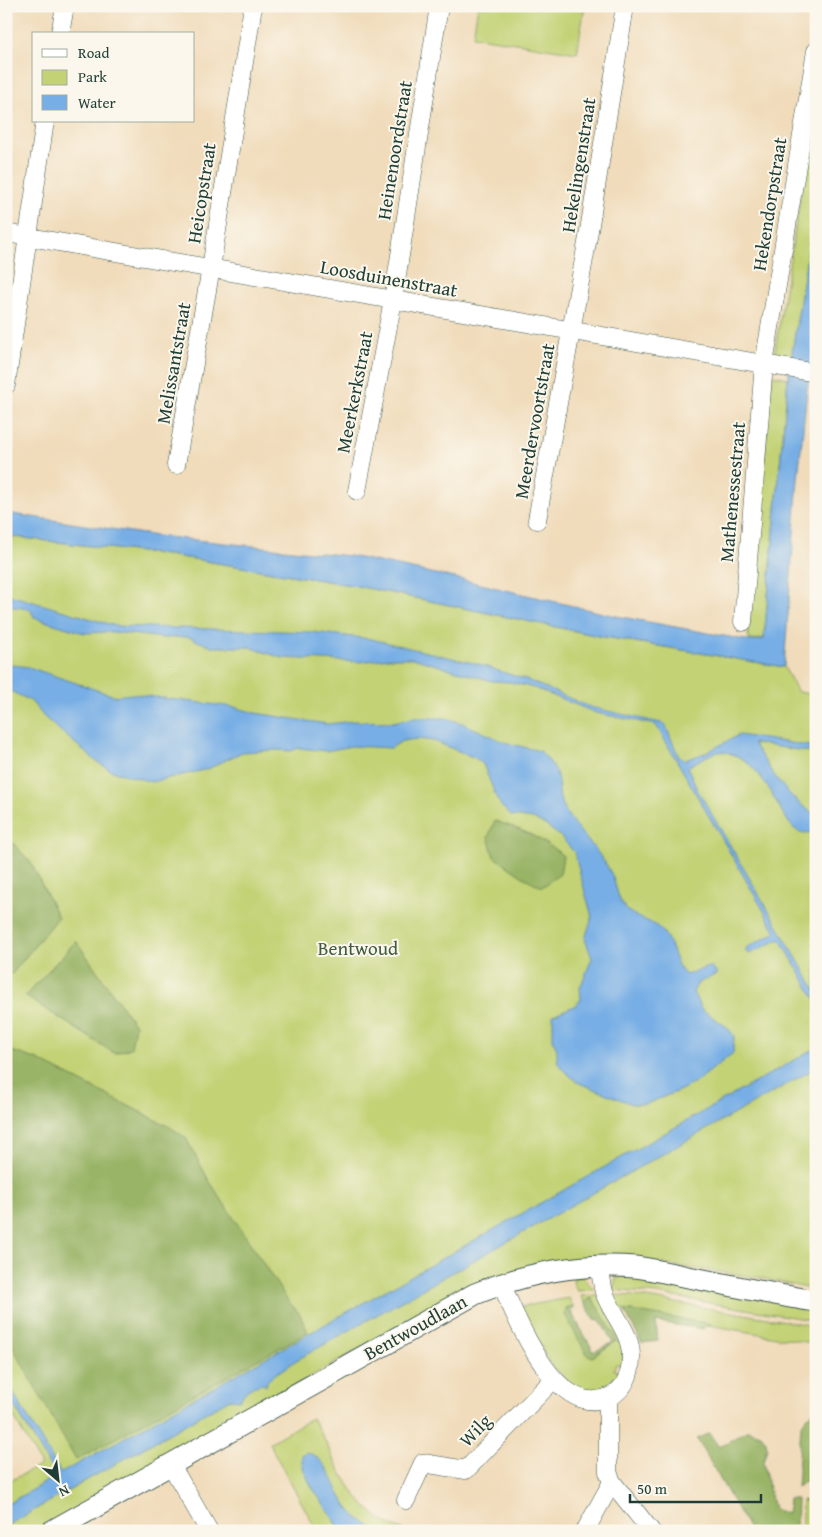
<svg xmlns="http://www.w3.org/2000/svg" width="822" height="1537" font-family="'Gentium Book Plus',serif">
	<rect width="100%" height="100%" fill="#fbf7ec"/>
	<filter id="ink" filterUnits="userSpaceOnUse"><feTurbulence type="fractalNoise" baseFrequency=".02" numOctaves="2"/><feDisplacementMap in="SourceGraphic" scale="10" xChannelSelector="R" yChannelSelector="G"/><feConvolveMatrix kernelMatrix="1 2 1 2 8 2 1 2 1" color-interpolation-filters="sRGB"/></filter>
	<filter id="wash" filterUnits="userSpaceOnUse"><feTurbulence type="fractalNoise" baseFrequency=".0096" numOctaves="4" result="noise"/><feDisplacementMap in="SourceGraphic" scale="20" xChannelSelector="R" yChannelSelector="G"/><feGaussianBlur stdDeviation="1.12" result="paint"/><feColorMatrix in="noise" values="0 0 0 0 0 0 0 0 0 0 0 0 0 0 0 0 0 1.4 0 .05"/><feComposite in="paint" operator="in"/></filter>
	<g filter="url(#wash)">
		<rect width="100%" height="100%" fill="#f0dbba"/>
		<g fill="#c2d275" stroke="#708854">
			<polygon points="478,6 585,6 577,53 473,36"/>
			<polygon points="810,138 816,139 816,200 791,359 774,356"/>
			<polygon points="772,375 788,378 764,638 751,641 748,637"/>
			<polygon points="6,536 175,556 357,586 599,636 784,667 798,692 816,695 816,1290 755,1277 661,1264 457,1294 37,1531 6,1531 6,1526 84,1482 60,1474 6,1381"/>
			<polygon points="627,1274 816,1307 816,1321 657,1294 612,1290 616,1279"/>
			<polygon points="582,1277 595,1290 577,1291 573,1282 574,1278"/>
			<polygon points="598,1295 622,1339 624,1366 616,1364 614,1370 623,1372 618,1382 605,1392 581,1391 552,1367 520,1307 569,1298 573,1306 566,1308 592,1357 616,1341 591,1298 584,1302 581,1296"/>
			<polygon points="612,1295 634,1296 816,1326 816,1344 624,1310 618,1307"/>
			<polygon points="6,1392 56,1476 6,1505 6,1483 41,1465 6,1403"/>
			<path d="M 312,1418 C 340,1464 350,1512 405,1531 C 397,1531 385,1533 378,1530 C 352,1523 336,1490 327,1468 L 325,1504 L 341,1531 L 317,1531 L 269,1443 Z"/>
			<polygon points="802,1500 816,1503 816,1531 802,1531"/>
		</g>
		<g fill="#99b466" stroke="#5c784d">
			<path d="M 495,821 C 520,829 543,838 563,856 L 560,874 L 542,887 L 523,877 L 494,857 L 488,837 Z"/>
			<polygon points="6,835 31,863 58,917 12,974 6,972"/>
			<polygon points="76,941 135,1025 131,1048 114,1053 25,996"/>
			<polygon points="6,1049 38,1060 170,1127 186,1138 208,1179 288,1301 300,1314 308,1332 76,1460 6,1335"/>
			<polygon points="592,1298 615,1335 616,1341 592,1357 586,1353 565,1315 566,1308 573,1306 574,1308 570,1310 594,1352 613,1342 599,1319 595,1320 584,1302"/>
			<polygon points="624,1310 711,1324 703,1329 656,1322 658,1341 642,1343"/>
			<polygon points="816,1407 816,1480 812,1477 797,1487 801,1425"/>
			<polygon points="748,1430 761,1434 766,1441 767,1448 763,1462 774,1509 787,1514 789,1499 797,1499 796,1531 750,1531 697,1439 709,1433 719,1447"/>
		</g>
		<g fill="#77aee5" stroke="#4b768c">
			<polygon points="816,200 816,340 807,389 798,479 784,667 599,636 357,586 175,556 6,536 6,513 157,536 350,556 455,578 611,615 751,641 764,639 788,378"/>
			<path d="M 6,594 L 116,626 L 312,632 L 371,639 L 478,664 L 527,680 L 590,707 L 665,724 L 679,757 L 685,760 L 705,753 L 739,735 L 816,747 L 816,753 L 753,743 C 771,771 787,798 816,815 L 816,832 C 811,832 804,834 800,832 C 781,827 769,764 729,753 C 726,752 722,751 718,752 C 709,754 699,761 690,765 L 688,768 L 697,789 L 816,991 L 816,1000 L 780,939 L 749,954 L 746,952 L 746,948 L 776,932 L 656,725 L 596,713 L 534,688 L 510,682 L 492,681 L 412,658 L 388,658 L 361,662 L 282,658 L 249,647 L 212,647 L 188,637 L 164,638 L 113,632 L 84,633 L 41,620 L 34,617 L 30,609 L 6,606 Z"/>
			<path d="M 6,664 L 28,667 L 115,696 L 132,694 L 234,707 L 255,713 L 327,724 L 354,721 L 393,722 L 414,718 L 445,718 L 462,723 L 507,743 L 540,751 C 546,757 552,764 556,772 C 560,784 557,797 564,809 C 577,832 599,849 611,873 C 617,885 617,902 628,911 C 639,920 653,920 663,932 C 674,946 673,964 686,975 L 711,966 L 717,974 L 698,983 L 693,992 L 701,1009 L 727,1027 L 734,1036 L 733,1053 L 699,1080 L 681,1090 L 646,1104 L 632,1104 L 579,1083 L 562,1069 L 557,1061 L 557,1050 L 553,1039 L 553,1015 L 576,1005 L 581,999 L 580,988 L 592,958 L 585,939 L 592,917 L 574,852 L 560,836 L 545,825 L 533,819 L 511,816 L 502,807 L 497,799 L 483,764 L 475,758 L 434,741 L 417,739 L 402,741 L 391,748 L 352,746 L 326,751 L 299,748 L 291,751 L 277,750 L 242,752 L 208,769 L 152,782 L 112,771 L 97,762 L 44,717 L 31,701 L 6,689 Z"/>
			<path d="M 816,1048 L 816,1068 L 295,1361 L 268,1379 L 266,1386 L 263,1384 C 249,1387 247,1390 239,1400 L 230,1399 L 6,1526 L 6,1505 L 56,1476 L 6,1392 L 6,1381 L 61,1473 Z"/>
			<path d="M 307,1452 C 329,1460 333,1485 345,1503 C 353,1516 366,1524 378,1531 L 341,1531 C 331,1511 299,1478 302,1455 Z"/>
		</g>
	</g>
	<g filter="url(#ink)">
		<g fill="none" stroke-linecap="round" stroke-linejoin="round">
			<defs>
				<g id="minor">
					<polyline points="60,34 65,6"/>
					<polyline points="6,233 816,373"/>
					<polyline points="6,385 45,121"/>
					<polyline points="176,465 211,268 253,6"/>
					<polyline points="357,491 393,300 439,6"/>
					<polyline points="537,520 588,237 625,6"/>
					<polyline points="743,622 764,364 816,51"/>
					<path d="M 501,1283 C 517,1319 557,1423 611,1396 C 625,1389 631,1373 631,1358 C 632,1333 612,1315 604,1292 C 602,1284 601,1274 599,1266"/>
					<polyline points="608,1398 608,1472 612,1482 651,1531"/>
					<polyline points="171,1465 209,1531"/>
					<polyline points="406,1500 423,1463 466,1470 553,1380"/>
					<polyline points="585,1531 612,1482"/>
				</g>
				<path id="major" d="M 52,1531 L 475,1294 C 525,1273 581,1263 635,1267 C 653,1269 671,1274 688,1277 C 731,1285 773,1295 816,1301"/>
			</defs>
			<use href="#minor" stroke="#3e5548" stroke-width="19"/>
			<use href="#major" stroke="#3e5548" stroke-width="23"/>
			<use href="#minor" stroke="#fff" stroke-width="18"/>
			<use href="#major" stroke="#fff" stroke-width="21"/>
		</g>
	</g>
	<g text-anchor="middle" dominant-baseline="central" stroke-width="4" stroke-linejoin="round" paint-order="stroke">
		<g font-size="19" fill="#1f3d34" stroke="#fbf7ec">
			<text transform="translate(394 150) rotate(-81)">Heinenoordstraat</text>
			<text transform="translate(578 165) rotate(-81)">Hekelingenstraat</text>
			<text transform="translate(201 193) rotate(-81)">Heicopstraat</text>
			<text transform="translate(769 204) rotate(-81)">Hekendorpstraat</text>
			<text transform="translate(389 278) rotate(10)">Loosduinenstraat</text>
			<text transform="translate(173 363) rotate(-80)">Melissantstraat</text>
			<text transform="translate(354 392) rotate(-79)">Meerkerkstraat</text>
			<text transform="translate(534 421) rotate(-80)">Meerdervoortstraat</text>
			<text transform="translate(732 492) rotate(-85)">Mathenessestraat</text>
			<text transform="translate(415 1327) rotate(-29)">Bentwoudlaan</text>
			<text transform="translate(475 1430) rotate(-46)">Wilg</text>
		</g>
		<g font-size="19" fill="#405b41" stroke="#fbf7ec">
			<text x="358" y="948">Bentwoud</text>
		</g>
	</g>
	<rect width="822" height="1537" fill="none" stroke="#fbf7ec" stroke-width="25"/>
	<rect x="32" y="32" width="162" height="90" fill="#fbf7ec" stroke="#a3ada2"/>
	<rect x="42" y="49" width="25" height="8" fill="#ffffff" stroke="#a3ada2"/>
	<text x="78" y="58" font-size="15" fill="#1f3d34">Road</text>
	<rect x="42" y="70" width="25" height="15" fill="#c2d275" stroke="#a3ada2"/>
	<text x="78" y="82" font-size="15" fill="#1f3d34">Park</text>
	<rect x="42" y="95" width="25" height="15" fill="#77aee5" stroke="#a3ada2"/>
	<text x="78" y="108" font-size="15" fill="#1f3d34">Water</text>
	<g transform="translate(58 1480) rotate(152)" stroke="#fbf7ec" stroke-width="4" paint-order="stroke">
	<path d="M0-4L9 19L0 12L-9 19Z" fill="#1f3d34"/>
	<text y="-8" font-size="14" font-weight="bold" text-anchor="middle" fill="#1f3d34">N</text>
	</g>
	<path d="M630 1494v8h131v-8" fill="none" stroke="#1f3d34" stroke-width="2.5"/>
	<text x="637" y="1494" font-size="15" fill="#1f3d34" stroke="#fbf7ec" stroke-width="4" paint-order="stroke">50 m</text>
</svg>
